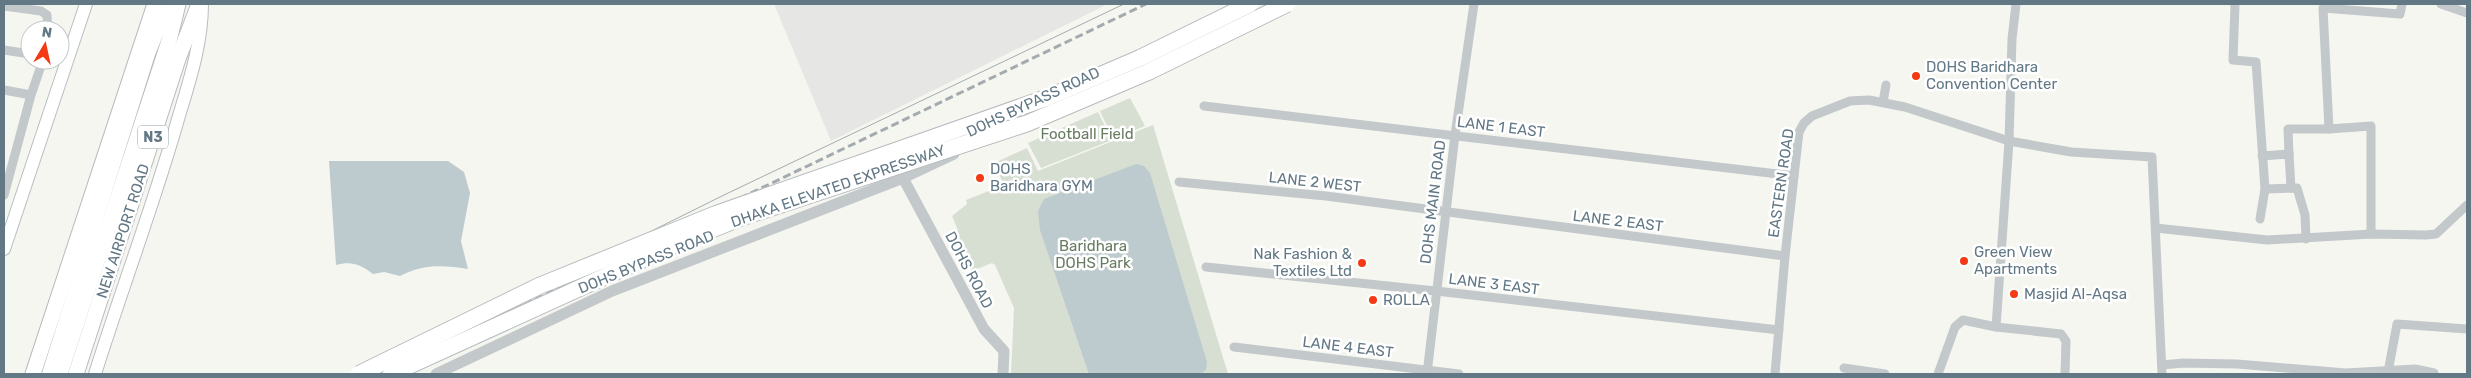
<svg xmlns="http://www.w3.org/2000/svg" width="2471" height="378" font-family="Rubik,sans-serif">
	<rect width="100%" height="100%" fill="#f6f6f1"/>
	<polygon fill="#e6e7e5" points="774,4 1108,4 831,141"/>
	<g fill="#d7ded2">
		<polygon points="1130,98 1145,126 1113,139 1100,111"/>
		<polygon points="1098,112 1112,140 1041,168 1028,143"/>
		<polygon points="1153,125 1228,374 1011,374 1014,308 995,265 992,263 972,271 951,234 958,230 952,216 967,204 966,200 1004,185 994,163 1027,148 1038,171"/>
	</g>
	<g fill="#bdcbcf">
		<path d="M 329,161 L 448,161 L 464,172 L 470,193 L 461,241 L 468,269 C 442,265 423,264 400,276 L 384,272 L 373,274 C 360,264 351,261 336,265 Z"/>
		<polygon points="1136,164 1144,166 1150,173 1207,362 1206,370 1200,374 1089,374 1040,230 1038,211 1044,199"/>
	</g>
	<g fill="none" stroke-linecap="round" stroke-linejoin="round">
		<defs>
			<g id="secondary">
				<polyline points="4,249 86,4"/>
				<polyline points="48,374 149,54 169,4"/>
				<path d="M 95,374 C 121,291 152,209 176,126 C 188,85 202,46 202,4"/>
			</g>
			<g id="trunk">
				<polyline points="33,374 155,4"/>
				<polyline points="60,374 169,41 178,4"/>
				<polyline points="76,374 178,59 199,4"/>
			</g>
		</defs>
		<use href="#secondary" stroke="#b7bdc1" stroke-width="14"/>
		<use href="#trunk" stroke="#b7bbbe" stroke-width="17"/>
		<g stroke="#c3c8ca" stroke-width="9">
			<polyline points="2235,4 2233,60 2256,62 2265,189 2260,219"/>
			<polyline points="2441,4 2467,13"/>
			<polyline points="4,6 41,11 47,15 48,30"/>
			<polyline points="4,50 30,54"/>
			<polyline points="4,90 31,95"/>
			<polyline points="1883,102 1886,85"/>
			<polyline points="1204,106 1794,176"/>
			<polyline points="2329,129 2371,126 2371,234"/>
			<polyline points="2289,154 2288,129 2329,129 2323,8 2400,14 2402,4"/>
			<polyline points="2262,156 2289,154 2291,188"/>
			<polyline points="1179,182 1326,196 1785,256"/>
			<polyline points="2265,189 2297,188 2305,215 2306,239"/>
			<polyline points="4,195 31,95 43,60"/>
			<polyline points="2156,228 2267,240 2371,234 2426,235 2436,234 2467,205"/>
			<polyline points="1206,267 1436,291 1779,330"/>
			<polyline points="1996,327 2009,141 2012,39 2016,4"/>
			<polyline points="1234,347 1459,374"/>
			<polyline points="2162,365 2183,363 2237,364 2346,373 2415,369 2434,373"/>
			<polyline points="1844,368 1885,374"/>
			<polyline points="2388,372 2397,324 2467,329"/>
			<polyline points="1427,374 1455,135 1474,4"/>
			<polyline points="1775,374 1785,256 1799,132 1804,123 1812,116 1850,101 1869,100 1905,107 2009,141 2071,152 2152,157 2162,374"/>
			<polyline points="1938,374 1955,327 1963,320 1996,327 2061,334 2066,341 2065,374"/>
		</g>
		<g stroke="#c3c8ca" stroke-width="11">
			<polyline points="903,178 984,329 1004,351 1003,374"/>
			<polyline points="436,374 612,291 903,178 954,154"/>
		</g>
		<use href="#secondary" stroke="#fff" stroke-width="12"/>
		<use href="#trunk" stroke="#fff" stroke-width="15"/>
		<polyline stroke="#a3abaf" stroke-width="1" points="364,374 724,195 1124,4"/>
		<polyline stroke="#a3abaf" stroke-width="3" stroke-dasharray="8 4" stroke-linecap="butt" points="385,374 728,204 1146,4"/>
		<defs>
			<g id="motorway-bridge">
				<polyline points="359,374 539,286 716,214 1049,97 1140,58 1250,4"/>
				<polyline points="391,374 674,245 740,218 1028,123 1148,72 1287,4"/>
			</g>
		</defs>
		<use href="#motorway-bridge" stroke="#b7bbbe" stroke-width="18" stroke-linecap="butt"/>
		<use href="#motorway-bridge" stroke="#fff" stroke-width="16"/>
	</g>
	<g fill="#f33a14" stroke="#fff" stroke-width="2">
		<circle cx="1916" cy="76" r="5"/>
		<circle cx="980" cy="178" r="5"/>
		<circle cx="1964" cy="261" r="5"/>
		<circle cx="1362" cy="263" r="5"/>
		<circle cx="2014" cy="294" r="5"/>
		<circle cx="1373" cy="300" r="5"/>
	</g>
	<g text-anchor="middle" dominant-baseline="central" stroke-width="5" stroke-linejoin="round" paint-order="stroke">
		<rect fill="#fff" stroke="#91a0aa" stroke-width="1" x="138" y="125.5" width="30" height="23" rx="4"/>
		<g font-size="14" font-weight="bold" fill="#627885">
			<text x="153" y="137">N3</text>
		</g>
		<g font-size="15" fill="#627885" stroke="#fff" text-anchor="start">
			<text x="1926" y="67">DOHS Baridhara<tspan x="1926" dy="17">Convention Center</tspan></text>
			<text x="990" y="169">DOHS<tspan x="990" dy="17">Baridhara GYM</tspan></text>
			<text x="1974" y="252">Green View<tspan x="1974" dy="17">Apartments</tspan></text>
			<text x="1352" y="254" text-anchor="end">Nak Fashion &amp;<tspan x="1352" dy="17">Textiles Ltd</tspan></text>
			<text x="2024" y="294">Masjid Al-Aqsa</text>
			<text x="1383" y="300">ROLLA</text>
		</g>
		<g font-size="15" fill="#627885" stroke="#fff">
			<text transform="translate(1033 102) rotate(-25)">DOHS BYPASS ROAD</text>
			<text transform="translate(1501 127) rotate(7)">LANE 1 EAST</text>
			<text transform="translate(1315 182) rotate(6)">LANE 2 WEST</text>
			<text transform="translate(1781 183) rotate(-82)">EASTERN ROAD</text>
			<text transform="translate(838 186) rotate(-19)">DHAKA ELEVATED EXPRESSWAY</text>
			<text transform="translate(1433 202) rotate(-83)">DOHS MAIN ROAD</text>
			<text transform="translate(1618 221) rotate(7)">LANE 2 EAST</text>
			<text transform="translate(123 231) rotate(-72)">NEW AIRPORT ROAD</text>
			<text transform="translate(646 262) rotate(-22)">DOHS BYPASS ROAD</text>
			<text transform="translate(969 270) rotate(62)">DOHS ROAD</text>
			<text transform="translate(1494 284) rotate(7)">LANE 3 EAST</text>
			<text transform="translate(1348 347) rotate(7)">LANE 4 EAST</text>
		</g>
		<g font-size="15" fill="#687c61" stroke="#fff">
			<text x="1087" y="134">Football Field</text>
			<text x="1093" y="246">Baridhara<tspan x="1093" dy="17">DOHS Park</tspan></text>
		</g>
	</g>
	<rect width="2471" height="378" fill="none" stroke="#627885" stroke-width="10"/>
	<g transform="translate(45 45) rotate(9)"><circle r="24" fill="#ffffff" stroke="#c0c9ce"/>
	<path d="M0-4L9 19L0 12L-9 19Z" fill="#f33a14"/>
	<text y="-8" font-size="14" font-weight="bold" text-anchor="middle" fill="#627885">N</text>
	</g>
</svg>
